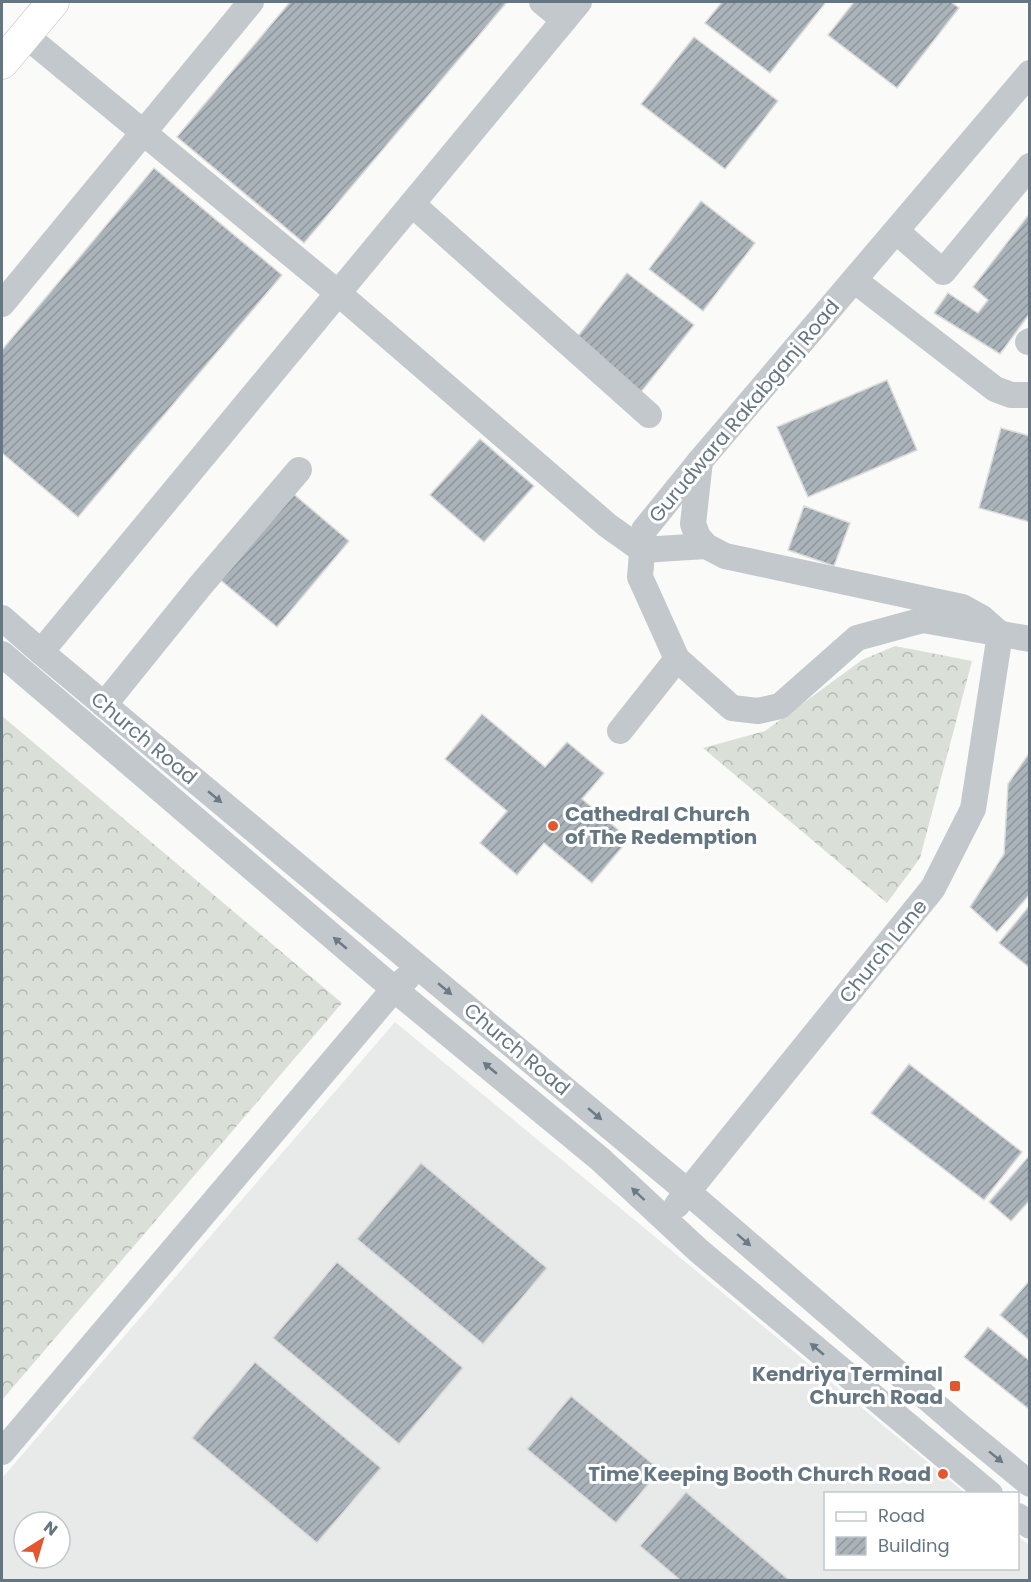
<svg xmlns="http://www.w3.org/2000/svg" width="1031" height="1582" font-family="Poppins,sans-serif">
	<defs>
		<pattern id="forest-crowns" width="20" height="18" patternUnits="userSpaceOnUse" patternTransform="scale(1.5)"><rect width="20" height="18" fill="#dadfd7"/><path d="M2 6a3 3 0 1 1 6 0M12 15a3 3 0 1 1 6 0" fill="none" stroke="#b4b9b4"/></pattern>
		<pattern id="building-hatch" width="6" height="6" patternUnits="userSpaceOnUse" patternTransform="scale(1.5)"><rect width="6" height="6" fill="#aab3b9"/><path d="M-1 1l2-2M0 6l6-6M5 7l2-2" fill="none" stroke="#8e969c"/></pattern>
	</defs>
	<rect width="100%" height="100%" fill="#fafaf8"/>
	<path fill="#e8e9e9" fill-rule="evenodd" d="M 395,1022 L 965,1493 L 826,1494 L 826,1568 L 1018,1568 L 1018,1536 L 1030,1546 L 1029,1580 L 2,1580 L 2,1478 ZM 24,1522 L 60,1522 L 60,1558 L 24,1558 Z"/>
	<g fill="url(#forest-crowns)">
		<polygon points="895,646 972,661 920,858 887,903 703,748 765,731 862,660"/>
		<polygon points="2,716 342,1003 2,1400"/>
	</g>
	<g fill="url(#building-hatch)" stroke="#dcdcda" stroke-width="1.5">
		<polygon points="290,2 507,2 304,243 177,137"/>
		<polygon points="722,2 826,2 770,73 705,23"/>
		<polygon points="854,2 951,2 959,8 897,88 828,35"/>
		<polygon points="694,37 778,101 725,169 641,104"/>
		<polygon points="154,168 282,275 78,517 2,453 2,350"/>
		<polygon points="701,201 755,243 703,311 649,269"/>
		<polygon points="1030,213 1030,313 1000,354 934,313 948,293 978,313 988,300 973,287"/>
		<polygon points="627,273 694,325 641,392 575,340"/>
		<polygon points="887,380 917,450 808,497 777,427"/>
		<polygon points="1001,428 1030,436 1030,522 979,508"/>
		<polygon points="480,439 534,486 484,542 430,495"/>
		<polygon points="290,491 349,541 277,627 218,578"/>
		<polygon points="804,506 850,523 834,566 788,550"/>
		<polygon points="482,714 545,767 567,742 604,773 582,799 629,839 592,883 544,843 517,875 480,843 507,811 445,759"/>
		<polygon points="1030,752 1030,894 997,932 970,907 1004,854 1008,784"/>
		<polygon points="1030,905 1030,968 999,943"/>
		<polygon points="909,1064 1022,1152 984,1200 871,1113"/>
		<polygon points="1030,1155 1030,1200 1011,1221 989,1202"/>
		<polygon points="421,1163 547,1268 483,1344 357,1239"/>
		<polygon points="337,1262 463,1368 399,1444 273,1338"/>
		<polygon points="1030,1280 1030,1341 1000,1315"/>
		<polygon points="988,1327 1030,1361 1030,1410 964,1357"/>
		<polygon points="255,1362 381,1468 317,1543 192,1438"/>
		<polygon points="571,1396 660,1470 616,1523 527,1449"/>
		<polygon points="686,1492 789,1580 680,1580 640,1546"/>
	</g>
	<g fill="none" stroke-linecap="round" stroke-linejoin="round">
		<defs>
			<polyline id="major" points="2,63 53,2"/>
		</defs>
		<use href="#major" stroke="#b5babe" stroke-width="33"/>
		<g stroke="#c3c8cc" stroke-width="26">
			<polyline points="542,2 564,20"/>
			<polyline points="25,35 338,293 607,525 642,550 706,546"/>
			<polyline points="1030,73 700,461 644,530 640,577 677,659 732,708 758,711 780,706 857,638 923,620 1030,639"/>
			<polyline points="412,204 649,415"/>
			<polyline points="896,231 943,272 1030,166"/>
			<polyline points="854,280 995,389 1011,395 1030,395"/>
			<polyline points="2,304 251,2"/>
			<polyline points="1028,342 1030,341"/>
			<polyline points="2,618 41,652 688,1192 963,1429 1030,1484"/>
			<polyline points="41,652 579,2"/>
			<polyline points="2,654 394,989 600,1159 699,1251 990,1494"/>
			<polyline points="104,705 200,586 299,470"/>
			<polyline points="620,731 677,659"/>
			<polyline points="677,1205 933,888 973,809 1000,634 982,618 962,607 725,556 706,546 698,537 693,524 700,461"/>
			<polyline points="2,1452 394,989 407,978"/>
			<polyline points="1018,1516 1030,1526"/>
		</g>
		<use href="#major" stroke="#fff" stroke-width="32"/>
	</g>
	<defs><path id="oneway-solid" d="M-6-.8H1V-3.2L6.5 0L1 3.2V.8H-6Z" transform="scale(1.5)"/></defs>
	<g fill="#6a7a87">
		<use href="#oneway-solid" transform="translate(215 797) rotate(40)"/>
		<use href="#oneway-solid" transform="translate(340 943) rotate(-140)"/>
		<use href="#oneway-solid" transform="translate(445 989) rotate(40)"/>
		<use href="#oneway-solid" transform="translate(490 1068) rotate(-140)"/>
		<use href="#oneway-solid" transform="translate(595 1114) rotate(40)"/>
		<use href="#oneway-solid" transform="translate(638 1194) rotate(-137)"/>
		<use href="#oneway-solid" transform="translate(744 1240) rotate(41)"/>
		<use href="#oneway-solid" transform="translate(817 1349) rotate(-140)"/>
		<use href="#oneway-solid" transform="translate(996 1457) rotate(39)"/>
	</g>
	<g fill="#e4572e" stroke="#fff" stroke-width="2">
		<circle cx="553" cy="826" r="6"/>
		<rect x="949" y="1380" width="12" height="12" rx="3"/>
		<circle cx="943" cy="1474" r="6"/>
	</g>
	<g text-anchor="middle" dominant-baseline="central" stroke-width="6" stroke-linejoin="round" paint-order="stroke">
		<g font-size="20" fill="#657683" stroke="#fff">
			<text transform="translate(744 411) rotate(-50)">Gurudwara Rakabganj Road</text>
			<text transform="translate(144 738) rotate(40)">Church Road</text>
			<text transform="translate(883 951) rotate(-51)">Church Lane</text>
			<text transform="translate(517 1049) rotate(40)">Church Road</text>
		</g>
		<g font-size="20" font-weight="bold" fill="#657683" stroke="#fff" text-anchor="end">
			<text x="565" y="814" text-anchor="start">Cathedral Church<tspan x="565" dy="23">of The Redemption</tspan></text>
			<text x="943" y="1374">Kendriya Terminal<tspan x="943" dy="23">Church Road</tspan></text>
			<text x="931" y="1474">Time Keeping Booth Church Road</text>
		</g>
	</g>
	<rect width="1031" height="1582" fill="none" stroke="#657683" stroke-width="6"/>
	<rect x="824" y="1492" width="195" height="78" fill="#ffffff" stroke="#c1c8cd" stroke-width="1.5"/>
	<rect x="836" y="1512" width="30" height="9" fill="#ffffff" stroke="#c1c8cd" stroke-width="1.5"/>
	<text x="878" y="1522" font-size="18" fill="#657683">Road</text>
	<rect x="836" y="1537" width="30" height="18" fill="url(#building-hatch)" stroke="#c1c8cd" stroke-width="1.5"/>
	<text x="878" y="1552" font-size="18" fill="#657683">Building</text>
	<g transform="translate(42 1540) rotate(37)"><circle r="28" fill="#ffffff" stroke="#c1c8cd" stroke-width="1.5"/>
	<path d="M0-4.5L10 22L0 15L-10 22Z" fill="#e4572e"/>
	<text y="-9" font-size="16" font-weight="bold" text-anchor="middle" fill="#657683">N</text>
	</g>
</svg>
